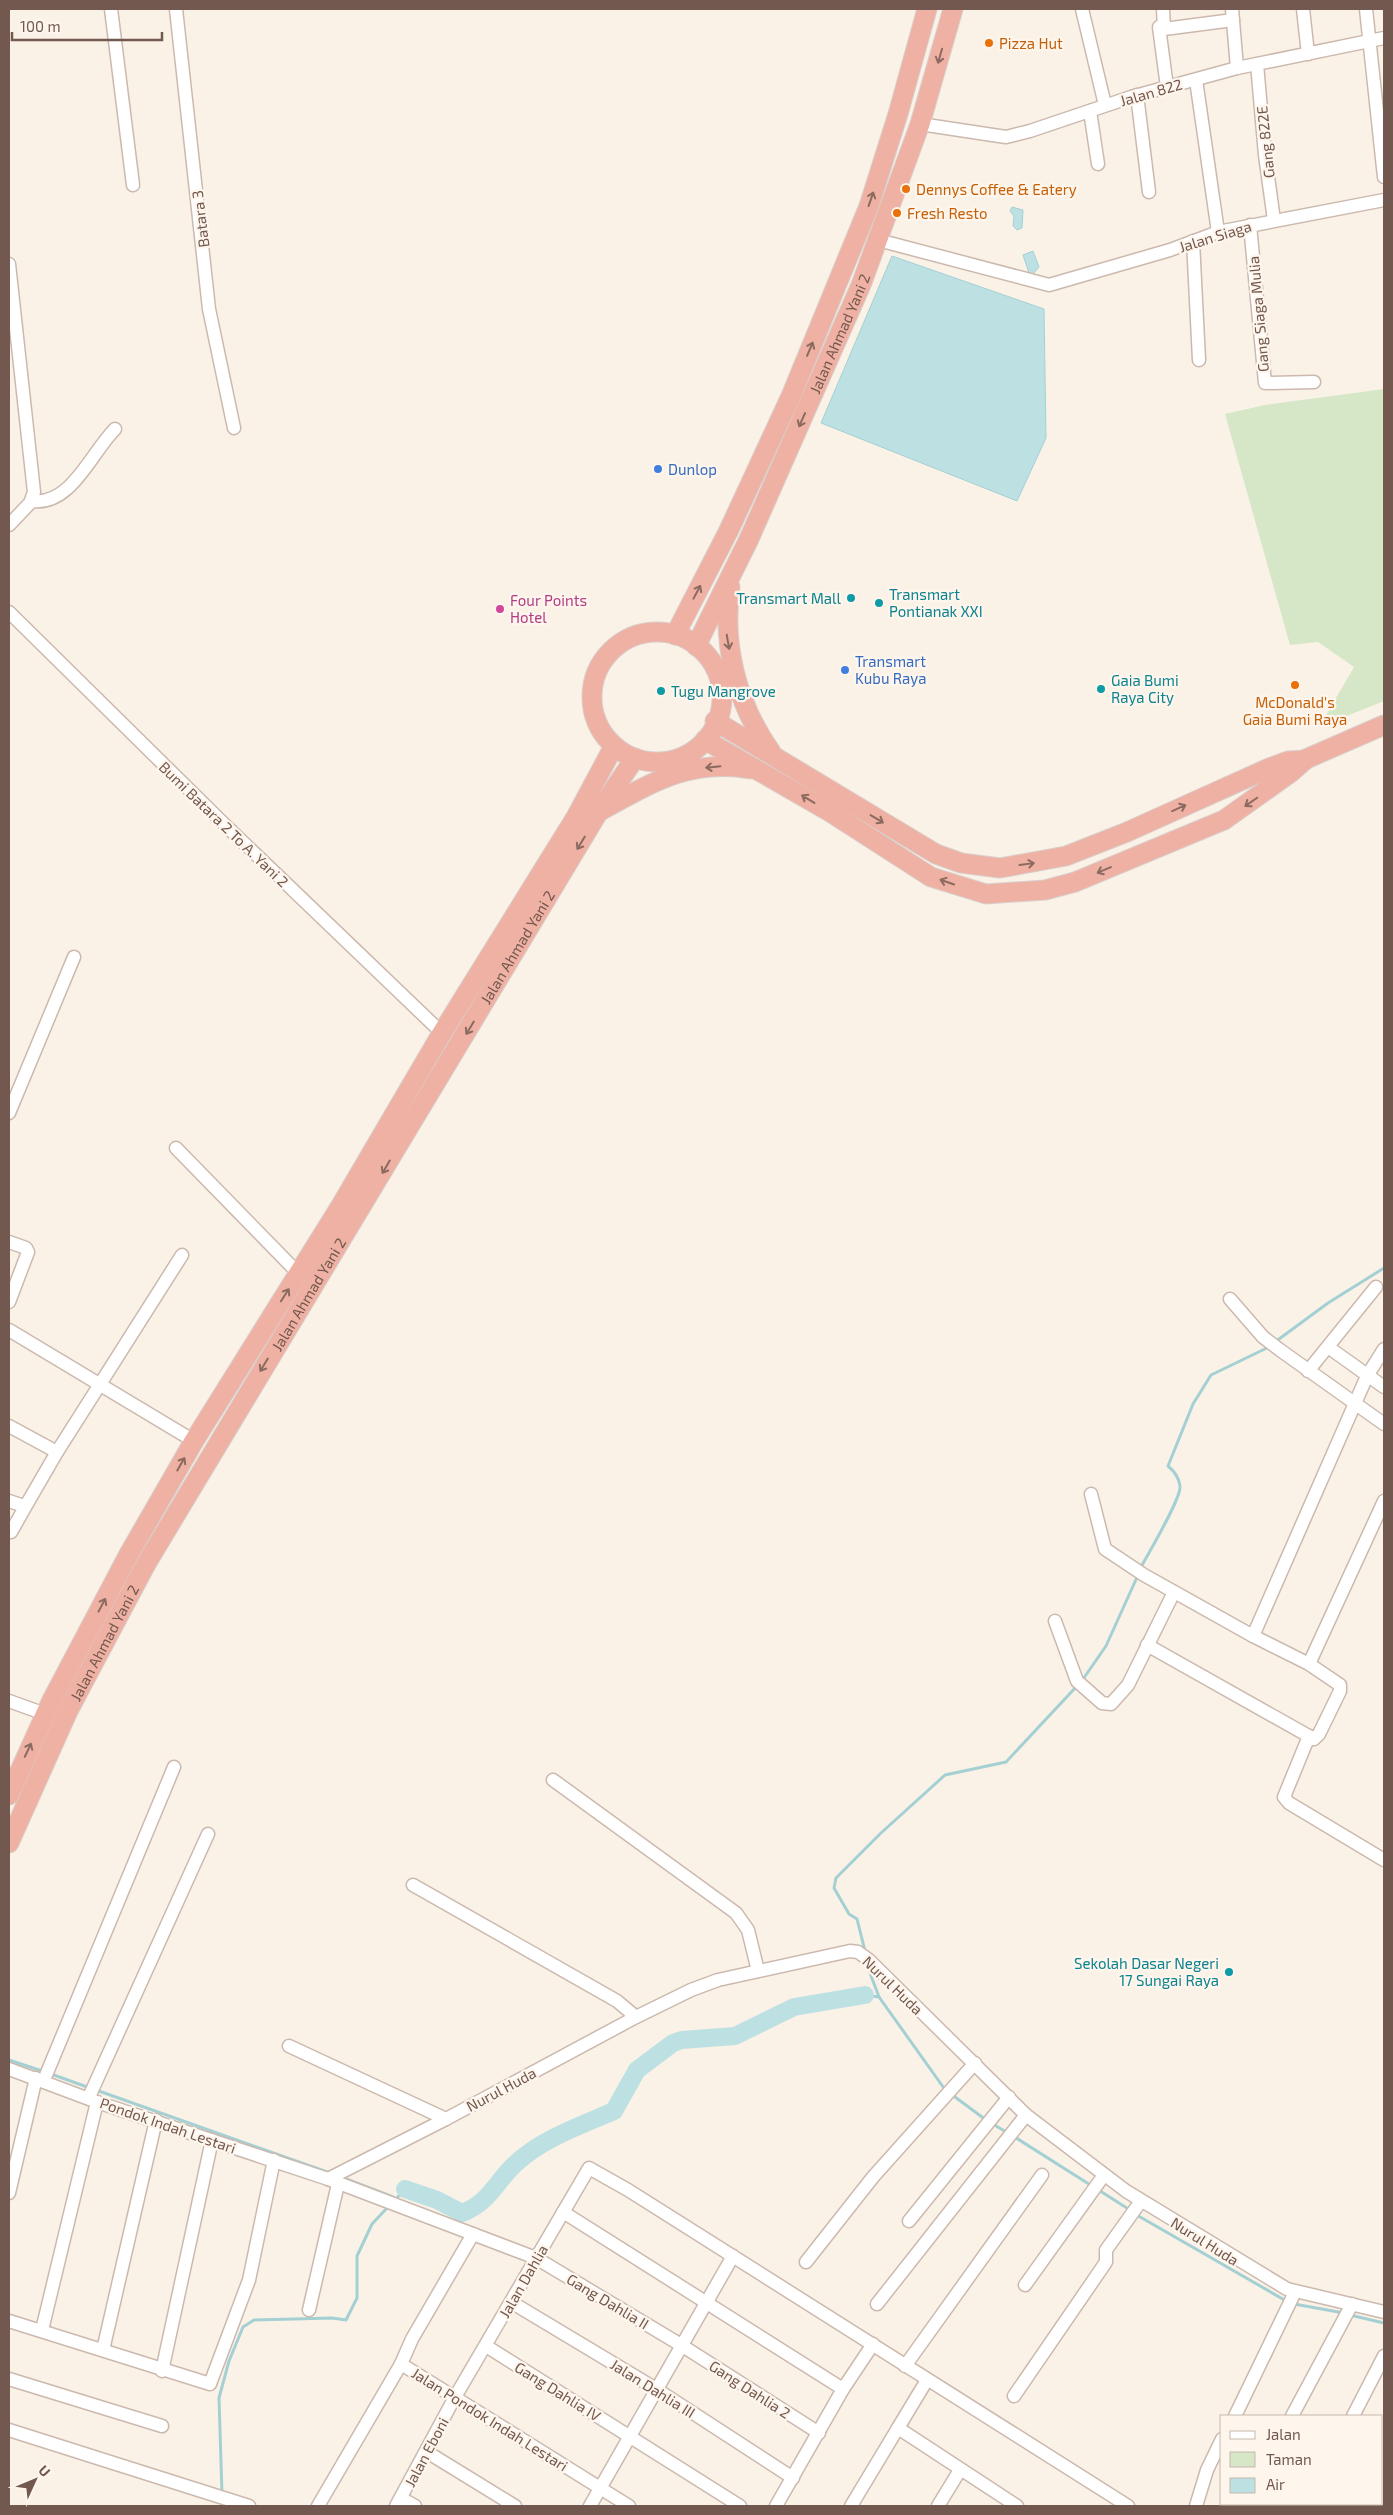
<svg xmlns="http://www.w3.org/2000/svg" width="1393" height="2515" font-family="'Exo 2',sans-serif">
	<rect width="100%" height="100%" fill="#fbf2e7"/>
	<polygon fill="#d6e7c7" points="1384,389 1384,701 1319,727 1354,667 1318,642 1290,645 1225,414 1265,405"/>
	<g fill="#bde0e3" stroke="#a4d0d4">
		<polygon points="1012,207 1023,210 1022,228 1017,230 1013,226 1014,216 1010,211"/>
		<polygon points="1033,251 1039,267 1033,274 1029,273 1023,255"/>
		<polygon points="892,256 1044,309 1046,438 1017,501 821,423"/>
	</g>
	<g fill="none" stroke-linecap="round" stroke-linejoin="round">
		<g stroke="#a4d0d4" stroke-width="3">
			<polyline points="1275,1342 1328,1303 1384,1268"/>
			<path d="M 1140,1569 C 1148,1554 1182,1497 1180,1486 C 1179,1478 1174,1471 1168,1466 L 1193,1404 L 1211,1375 L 1271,1346"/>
			<polyline points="1081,1682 1106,1646 1138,1575"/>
			<polyline points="865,1951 857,1919 849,1914 834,1888 836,1878 881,1833 945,1775 1006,1762 1077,1686"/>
			<polyline points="867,1965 879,1997"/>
			<polyline points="865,1995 879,1997 946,2091"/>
			<polyline points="9,2060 45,2072"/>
			<polyline points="51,2074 90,2088"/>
			<polyline points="96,2090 330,2173"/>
			<polyline points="951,2094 986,2120"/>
			<polyline points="991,2123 1008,2133"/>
			<polyline points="1013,2136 1092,2186"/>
			<polyline points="341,2177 393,2197"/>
			<polyline points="1097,2189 1130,2210"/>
			<polyline points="395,2200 405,2189"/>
			<polyline points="1135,2214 1288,2302"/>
			<polyline points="1294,2304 1344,2313"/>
			<polyline points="1350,2315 1384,2323"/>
			<polyline points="222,2494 219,2398 229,2361 243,2327 254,2320 332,2318 346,2320 357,2298 357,2256 372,2224 389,2206"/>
		</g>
		<path stroke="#bde0e3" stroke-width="18" d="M 405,2189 L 437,2200 L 462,2213 C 489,2203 495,2183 515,2164 C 543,2138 580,2126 614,2111 L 637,2070 L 673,2043 L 682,2040 L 735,2036 L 794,2007 L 865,1995"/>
		<defs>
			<g id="minor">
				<polyline points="111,9 133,185"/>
				<polyline points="176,9 209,309 234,428"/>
				<polyline points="1082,9 1105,105"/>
				<polyline points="1163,9 1164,29 1233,20"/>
				<polyline points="1232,9 1237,68"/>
				<polyline points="1303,9 1308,54"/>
				<polyline points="1366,9 1384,177"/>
				<polyline points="1159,27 1167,87"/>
				<polyline points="1257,64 1265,155 1274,220"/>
				<polyline points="1196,80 1218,232"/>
				<polyline points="1137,95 1149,192"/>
				<polyline points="1090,111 1098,164"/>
				<polyline points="920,124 1006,137 1030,131 1131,97 1237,68 1384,38"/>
				<polyline points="1250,225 1265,383 1314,382"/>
				<polyline points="878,240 1049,285 1170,250 1218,232 1384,200"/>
				<polyline points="1193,241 1199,360"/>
				<polyline points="9,264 34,492 30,503 9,525"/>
				<path d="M 32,501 C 71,506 91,453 115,429"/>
				<polyline points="9,612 222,822 442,1033"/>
				<polyline points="9,1113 74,957"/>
				<polyline points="176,1148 299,1274"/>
				<polyline points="9,1242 26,1248 28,1252 9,1302"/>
				<polyline points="1230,1299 1263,1337 1280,1350 1384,1424"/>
				<polyline points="9,1330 194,1441"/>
				<polyline points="1328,1347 1384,1387"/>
				<polyline points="1308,1371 1376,1287"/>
				<polyline points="9,1426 57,1452"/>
				<polyline points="1091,1494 1105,1549 1144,1575 1253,1636 1309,1664 1340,1685 1340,1691 1319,1734 1314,1739 1147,1645"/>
				<polyline points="9,1501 24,1506 28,1502 57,1452 182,1255"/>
				<polyline points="11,1532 28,1502"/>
				<polyline points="1055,1621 1077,1681 1102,1703 1111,1704 1128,1685 1174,1592"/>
				<polyline points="1253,1636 1367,1376 1384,1349"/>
				<polyline points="1309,1664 1384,1501"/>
				<polyline points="9,1701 45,1714"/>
				<polyline points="1309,1736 1284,1797 1289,1803 1384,1860"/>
				<polyline points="553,1780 736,1913 748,1930 758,1971"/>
				<polyline points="413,1885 617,2001 636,2017"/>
				<polyline points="289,2046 446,2119"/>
				<polyline points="9,2069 97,2102 328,2179 536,2258 681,2345 819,2433"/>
				<polyline points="44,2080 174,1767"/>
				<polyline points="89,2097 208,1834"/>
				<polyline points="328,2179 446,2119 636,2017 691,1990 718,1980 850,1951 858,1952 869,1960 1026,2115 1126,2191 1287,2289 1384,2312"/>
				<polyline points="9,2193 36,2078"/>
				<polyline points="563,2212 843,2389"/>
				<polyline points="909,2221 1009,2097"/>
				<polyline points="473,2234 412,2339 401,2364 629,2506"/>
				<polyline points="806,2262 873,2177 975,2063"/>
				<polyline points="1025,2285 1104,2175"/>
				<polyline points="511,2302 656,2389 793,2478"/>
				<polyline points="877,2304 1026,2115"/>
				<polyline points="309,2310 338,2184"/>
				<polyline points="9,2321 210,2384 249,2280 274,2160"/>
				<polyline points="42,2330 97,2102"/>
				<polyline points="486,2346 740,2506"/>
				<polyline points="103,2350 156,2120"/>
				<polyline points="905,2366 1042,2175"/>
				<polyline points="162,2371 212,2140"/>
				<polyline points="9,2379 162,2426"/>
				<polyline points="927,2380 898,2428 1017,2506"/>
				<polyline points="1014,2396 1106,2262 1106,2250 1141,2201"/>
				<polyline points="1235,2416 1295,2292"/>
				<polyline points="1292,2416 1352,2304"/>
				<polyline points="1353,2416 1384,2356"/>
				<polyline points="9,2430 249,2506"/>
				<polyline points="427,2452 515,2506"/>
				<polyline points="401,2498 415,2506"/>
				<polyline points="1334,2504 1338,2506"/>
				<polyline points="318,2506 401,2364"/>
				<polyline points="396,2506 455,2397 589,2168 628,2190 1128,2506"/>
				<polyline points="590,2506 733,2256"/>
				<polyline points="776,2506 843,2389 873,2344"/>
				<polyline points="851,2506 898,2428"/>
				<polyline points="938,2506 960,2470"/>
				<polyline points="1196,2506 1207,2470 1222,2439"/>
				<polyline points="1245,2506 1246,2504"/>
				<polyline points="1306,2506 1308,2504"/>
			</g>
			<g id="highway">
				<path d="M 730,587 C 722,646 737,704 771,752"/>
				<circle cx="657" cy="697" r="65"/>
				<polyline points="675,635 729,530 791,396 869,206 898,114 927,9"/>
				<path id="s1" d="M 696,646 L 749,539 L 861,285 L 920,124 L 953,9"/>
				<polyline points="715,721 936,854 961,863 1000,868 1066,856 1127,832 1269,768 1288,761 1305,760"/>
				<polyline points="705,740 830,812 931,877 986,894 1045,890 1075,882 1224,820 1290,773 1306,759 1384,725"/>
				<path d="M 602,810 C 651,783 691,758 750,769"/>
				<polyline points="9,1795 51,1702 129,1554 194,1441 340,1207 442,1033 576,817 614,746"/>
				<path id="s2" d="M 9,1843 L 68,1711 L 146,1564 L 599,811 L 635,758"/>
			</g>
		</defs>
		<use href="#minor" stroke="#ccb9ae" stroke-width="15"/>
		<use href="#highway" stroke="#d8d0cd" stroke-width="21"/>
		<use href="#minor" stroke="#fff" stroke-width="12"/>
		<use href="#highway" stroke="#efb1a4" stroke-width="19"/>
	</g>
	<defs><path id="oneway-shaft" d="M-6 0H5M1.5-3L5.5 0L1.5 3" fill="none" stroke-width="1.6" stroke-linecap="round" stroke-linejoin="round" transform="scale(1.25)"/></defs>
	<g stroke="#8b6a5f">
		<use href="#oneway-shaft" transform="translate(940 56) rotate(106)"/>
		<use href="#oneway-shaft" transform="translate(871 199) rotate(-71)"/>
		<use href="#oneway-shaft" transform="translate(810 349) rotate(-67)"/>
		<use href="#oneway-shaft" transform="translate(802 420) rotate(114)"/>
		<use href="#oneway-shaft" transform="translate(697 592) rotate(-62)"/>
		<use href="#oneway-shaft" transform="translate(728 642) rotate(80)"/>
		<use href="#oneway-shaft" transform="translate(713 767) rotate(174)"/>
		<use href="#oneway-shaft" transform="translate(808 799) rotate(-149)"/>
		<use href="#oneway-shaft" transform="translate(1251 802) rotate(145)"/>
		<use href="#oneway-shaft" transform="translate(1179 808) rotate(-24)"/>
		<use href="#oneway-shaft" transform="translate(877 819) rotate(31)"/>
		<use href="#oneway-shaft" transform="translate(581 843) rotate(121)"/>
		<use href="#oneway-shaft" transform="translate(1027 864) rotate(-8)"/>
		<use href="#oneway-shaft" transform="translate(1104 870) rotate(157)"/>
		<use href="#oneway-shaft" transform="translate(947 882) rotate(-161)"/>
		<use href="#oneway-shaft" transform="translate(470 1028) rotate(121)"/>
		<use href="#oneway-shaft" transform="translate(386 1167) rotate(120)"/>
		<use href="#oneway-shaft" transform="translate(285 1295) rotate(-57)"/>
		<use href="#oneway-shaft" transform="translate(264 1365) rotate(121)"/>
		<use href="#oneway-shaft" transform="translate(181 1464) rotate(-60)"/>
		<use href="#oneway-shaft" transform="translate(102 1605) rotate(-62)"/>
		<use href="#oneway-shaft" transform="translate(28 1750) rotate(-65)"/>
	</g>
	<g fill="#e8710a" stroke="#fef6ed" stroke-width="2">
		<circle cx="989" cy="43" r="5"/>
		<circle cx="906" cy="189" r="5"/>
		<circle cx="897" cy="213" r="5"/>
		<circle cx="1295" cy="685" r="5"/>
	</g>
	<g fill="#3f7fe0" stroke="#fef6ed" stroke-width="2">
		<circle cx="658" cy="469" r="5"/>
		<circle cx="845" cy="670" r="5"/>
	</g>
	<g fill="#0f9aa8" stroke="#fef6ed" stroke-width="2">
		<circle cx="851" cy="598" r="5"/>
		<circle cx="879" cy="603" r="5"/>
		<circle cx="1101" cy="689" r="5"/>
		<circle cx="661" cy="691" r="5"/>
		<circle cx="1229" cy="1972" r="5"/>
	</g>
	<circle fill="#d1479c" stroke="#fef6ed" stroke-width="2" cx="500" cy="609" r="5"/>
	<g text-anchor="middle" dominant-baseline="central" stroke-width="4.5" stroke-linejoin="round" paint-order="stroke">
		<g font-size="15" fill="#c56008" stroke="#fef6ed" text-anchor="start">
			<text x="999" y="43">Pizza Hut</text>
			<text x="916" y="189">Dennys Coffee &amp; Eatery</text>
			<text x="907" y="213">Fresh Resto</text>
			<text x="1295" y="702" text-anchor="middle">McDonald's<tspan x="1295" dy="17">Gaia Bumi Raya</tspan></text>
		</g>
		<g font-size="15" fill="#72584e" stroke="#fef6ed">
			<text transform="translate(1151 92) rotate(-16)">Jalan 822</text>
			<text transform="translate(1265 142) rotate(-96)">Gang 822E</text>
			<text transform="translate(200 219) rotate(-97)">Batara 3</text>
			<text transform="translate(1215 236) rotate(-17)">Jalan Siaga</text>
			<text transform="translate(1258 314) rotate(-95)">Gang Siaga Mulia</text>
			<text stroke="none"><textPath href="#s1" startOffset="344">Jalan Ahmad Yani 2</textPath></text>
			<text transform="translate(224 824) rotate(44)">Bumi Batara 2 To A. Yani 2</text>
			<text stroke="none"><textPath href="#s2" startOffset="1031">Jalan Ahmad Yani 2</textPath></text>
			<text stroke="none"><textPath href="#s2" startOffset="626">Jalan Ahmad Yani 2</textPath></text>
			<text stroke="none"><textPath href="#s2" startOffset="222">Jalan Ahmad Yani 2</textPath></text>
			<text transform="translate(893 1985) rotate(44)">Nurul Huda</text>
			<text transform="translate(501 2089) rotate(-28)">Nurul Huda</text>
			<text transform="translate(168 2125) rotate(19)">Pondok Indah Lestari</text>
			<text transform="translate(1205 2241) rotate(32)">Nurul Huda</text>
			<text transform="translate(523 2281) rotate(-60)">Jalan Dahlia</text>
			<text transform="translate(608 2301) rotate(31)">Gang Dahlia II</text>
			<text transform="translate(653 2388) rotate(32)">Jalan Dahlia III</text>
			<text transform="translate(750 2389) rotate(33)">Gang Dahlia 2</text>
			<text transform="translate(558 2391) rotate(32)">Gang Dahlia IV</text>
			<text transform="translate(490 2419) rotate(32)">Jalan Pondok Indah Lestari</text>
			<text transform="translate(426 2452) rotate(-62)">Jalan Eboni</text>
		</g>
		<g font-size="15" fill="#366cbe" stroke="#fef6ed" text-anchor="start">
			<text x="668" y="469">Dunlop</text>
			<text x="855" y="661">Transmart<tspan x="855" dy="17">Kubu Raya</tspan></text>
		</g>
		<g font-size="15" fill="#0d838f" stroke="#fef6ed" text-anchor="start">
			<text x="889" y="594">Transmart<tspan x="889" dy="17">Pontianak XXI</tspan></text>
			<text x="841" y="598" text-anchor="end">Transmart Mall</text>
			<text x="1111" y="680">Gaia Bumi<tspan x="1111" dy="17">Raya City</tspan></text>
			<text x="671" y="691">Tugu Mangrove</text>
			<text x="1219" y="1963" text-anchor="end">Sekolah Dasar Negeri<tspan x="1219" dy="17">17 Sungai Raya</tspan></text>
		</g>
		<g font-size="15" fill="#b23c85" stroke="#fef6ed" text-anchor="start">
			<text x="510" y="600">Four Points<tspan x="510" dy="17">Hotel</tspan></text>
		</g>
	</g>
	<rect width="1393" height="2515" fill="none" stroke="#72584e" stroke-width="20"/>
	<rect x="1220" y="2415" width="162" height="90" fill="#fef6ed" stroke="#c6b7ad"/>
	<rect x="1230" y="2431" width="25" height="8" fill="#ffffff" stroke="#c6b7ad"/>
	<text x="1266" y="2440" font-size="15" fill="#72584e">Jalan</text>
	<rect x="1230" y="2452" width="25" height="15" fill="#d6e7c7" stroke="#c6b7ad"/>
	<text x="1266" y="2465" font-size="15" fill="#72584e">Taman</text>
	<rect x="1230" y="2478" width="25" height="15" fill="#bde0e3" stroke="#c6b7ad"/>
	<text x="1266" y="2490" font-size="15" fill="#72584e">Air</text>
	<g transform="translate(35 2480) rotate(46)" stroke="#fef6ed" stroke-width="4" paint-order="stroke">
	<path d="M0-4L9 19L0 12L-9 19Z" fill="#72584e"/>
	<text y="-8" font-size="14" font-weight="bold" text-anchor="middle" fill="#72584e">U</text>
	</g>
	<path d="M12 32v8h150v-8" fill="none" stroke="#72584e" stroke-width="2.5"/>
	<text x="20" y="32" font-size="15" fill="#72584e" stroke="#fef6ed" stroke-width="4" paint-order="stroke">100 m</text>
</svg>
